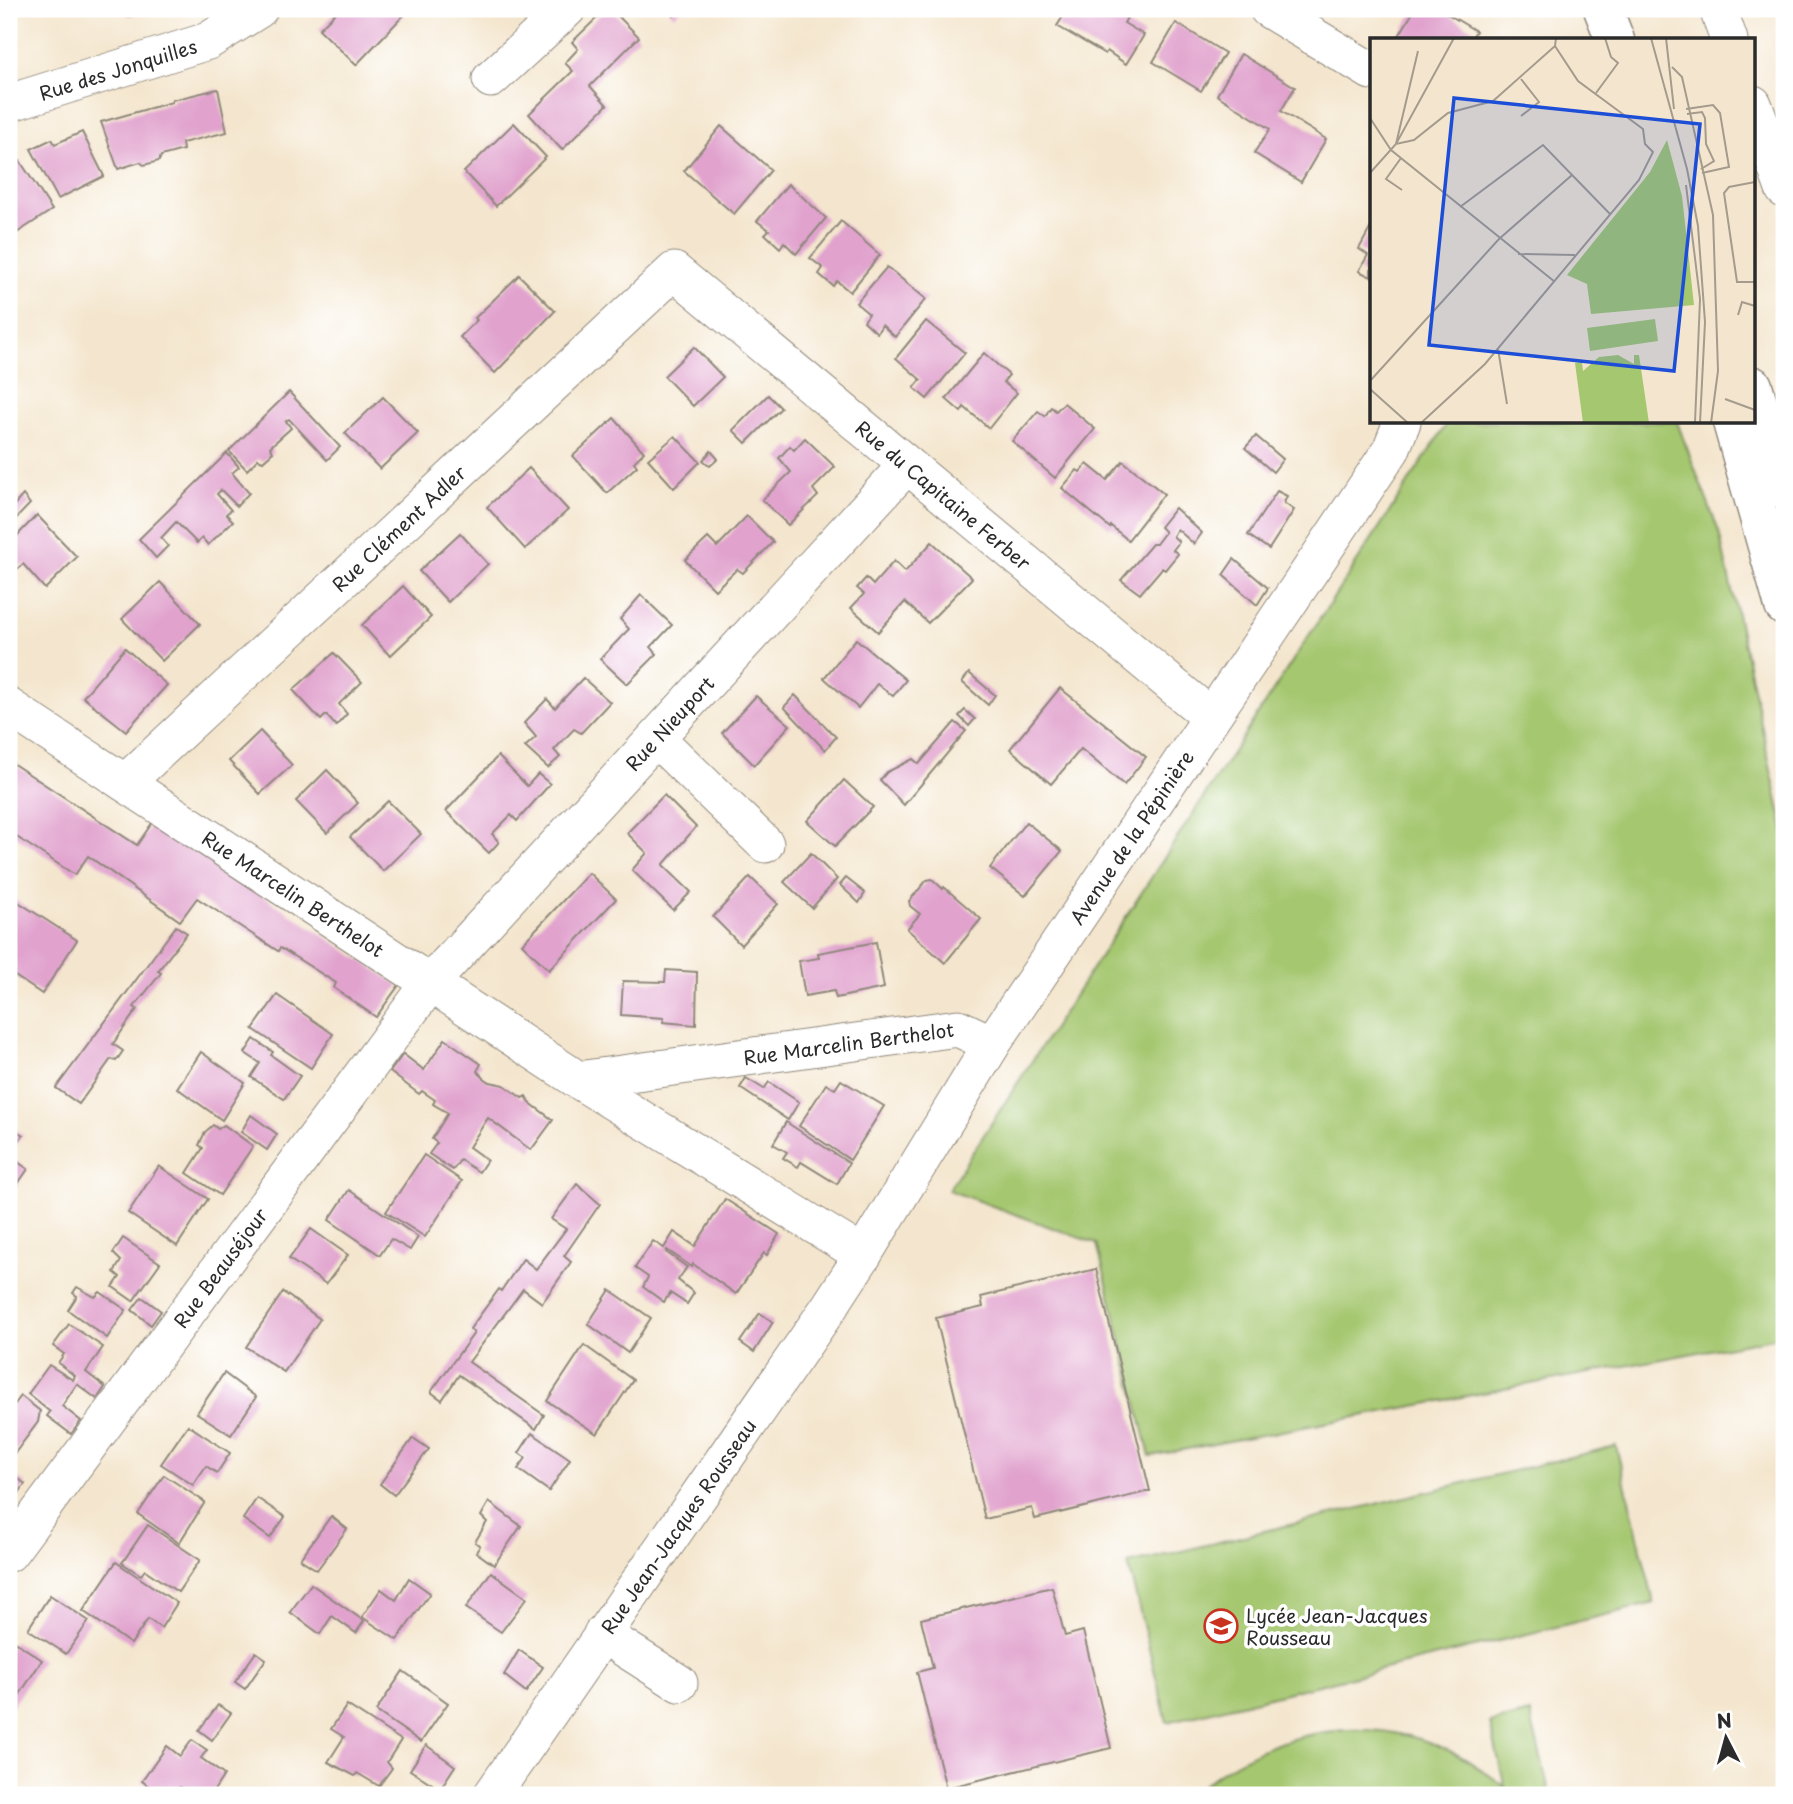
<svg xmlns="http://www.w3.org/2000/svg" width="1793" height="1804" font-family="'Playpen Sans',sans-serif">
	<rect width="100%" height="100%" fill="#fff"/>
	<filter id="ink" filterUnits="userSpaceOnUse"><feTurbulence type="fractalNoise" baseFrequency=".0143" numOctaves="2"/><feDisplacementMap in="SourceGraphic" scale="14" xChannelSelector="R" yChannelSelector="G"/><feConvolveMatrix kernelMatrix="1 2 1 2 8 2 1 2 1" color-interpolation-filters="sRGB"/></filter>
	<filter id="wash" filterUnits="userSpaceOnUse"><feTurbulence type="fractalNoise" baseFrequency=".00686" numOctaves="4" result="noise"/><feDisplacementMap in="SourceGraphic" scale="28" xChannelSelector="R" yChannelSelector="G"/><feGaussianBlur stdDeviation="1.57" result="paint"/><feColorMatrix in="noise" values="0 0 0 0 0 0 0 0 0 0 0 0 0 0 0 0 0 1.4 0 .05"/><feComposite in="paint" operator="in"/></filter>
	<g filter="url(#wash)">
		<rect width="100%" height="100%" fill="#f4e6ce"/>
		<g fill="#a5c76f" stroke="#68794d" stroke-width="2">
			<polygon points="1448,422 1677,422 1719,532 1784,829 1784,1336 1150,1456 1097,1244 948,1190"/>
			<polygon points="1616,1446 1654,1603 1167,1722 1128,1564"/>
			<path d="M 1530,1713 L 1550,1795 L 1191,1795 C 1263,1731 1368,1708 1456,1754 C 1474,1763 1489,1775 1505,1787 L 1490,1723 Z"/>
		</g>
		<g id="blocks">
			<g fill="#e1a3ce">
				<polygon points="126,9 152,9 152,10 128,16"/>
				<polygon points="339,9 400,9 405,14 356,65 319,29"/>
				<polygon points="606,9 611,9 639,37 590,86 607,105 562,150 529,114 573,71 565,63 578,49 572,42"/>
				<polygon points="668,9 681,9 674,16"/>
				<polygon points="1068,9 1113,9 1112,11 1127,18 1124,23 1144,35 1126,64 1107,51 1105,54 1057,26"/>
				<polygon points="1415,9 1439,9 1476,31 1470,40 1399,40 1397,39"/>
				<polygon points="1176,23 1225,53 1201,91 1153,62"/>
				<polygon points="1241,54 1295,87 1281,111 1326,139 1301,182 1254,153 1270,129 1217,95"/>
				<polygon points="218,89 227,132 182,143 183,150 161,156 159,161 144,165 140,162 118,169 101,122 172,102 172,100"/>
				<polygon points="514,123 546,157 496,206 464,172"/>
				<polygon points="721,126 771,170 734,214 684,171"/>
				<polygon points="82,132 104,176 58,199 31,149 52,139 55,144"/>
				<polygon points="20,161 52,210 9,238 9,169"/>
				<polygon points="788,184 826,218 796,254 784,242 780,248 765,234 769,230 757,221"/>
				<polygon points="841,221 880,255 850,292 837,281 833,286 819,274 823,268 810,258"/>
				<polygon points="1371,227 1371,277 1359,271 1368,255 1359,249"/>
				<polygon points="887,267 926,299 895,337 882,325 877,333 864,321 869,314 856,303"/>
				<polygon points="519,275 555,311 495,373 460,337 477,320 475,318"/>
				<polygon points="926,321 965,353 927,399 914,388 921,380 896,358"/>
				<polygon points="694,347 723,377 693,406 664,376"/>
				<polygon points="984,353 1009,375 1003,382 1017,393 989,428 964,407 961,412 946,399"/>
				<polygon points="289,392 340,447 327,460 289,419 286,421 291,428 270,447 273,452 263,461 258,459 247,470 229,451"/>
				<polygon points="768,395 781,408 746,443 733,430"/>
				<polygon points="383,397 418,433 380,469 345,433"/>
				<polygon points="1064,403 1095,429 1055,478 1012,441 1038,411 1045,416 1051,407 1056,411"/>
				<polygon points="614,418 644,452 634,462 637,466 607,493 573,456"/>
				<polygon points="675,436 700,462 674,488 648,459"/>
				<polygon points="1256,436 1283,459 1273,472 1245,448"/>
				<polygon points="805,438 835,467 813,489 818,496 788,525 762,500 791,472 779,458 790,446 794,450"/>
				<polygon points="711,451 718,459 710,466 703,460"/>
				<polygon points="227,453 239,467 232,473 249,493 237,506 221,490 217,494 231,510 226,514 233,521 208,545 202,538 197,543 176,522 161,538 168,546 156,558 139,539"/>
				<polygon points="1123,461 1164,494 1128,540 1111,526 1110,528 1062,488 1077,470 1080,472 1087,464 1107,480"/>
				<polygon points="529,468 568,510 525,549 487,507"/>
				<polygon points="1277,491 1287,496 1284,503 1294,510 1269,549 1248,535"/>
				<polygon points="23,495 30,504 9,526 9,511"/>
				<polygon points="1175,508 1202,533 1194,544 1177,529 1173,536 1179,542 1173,550 1178,554 1165,570 1162,568 1140,594 1121,580 1152,544 1156,544 1165,532 1160,527"/>
				<polygon points="37,515 77,557 45,589 23,564 16,570 9,562 9,544"/>
				<polygon points="747,516 773,542 743,573 737,569 715,590 685,560 708,538 717,547"/>
				<polygon points="460,533 488,564 448,602 419,571"/>
				<polygon points="932,542 972,578 928,623 905,602 878,632 851,608 864,594 857,588 866,578 873,585 894,561 905,572"/>
				<polygon points="1234,559 1268,588 1257,605 1223,575"/>
				<polygon points="160,582 200,624 162,661 122,619"/>
				<polygon points="403,586 431,617 390,656 362,625"/>
				<polygon points="641,595 672,625 651,647 657,654 627,684 600,659 629,629 620,619"/>
				<polygon points="856,639 906,680 893,696 877,684 858,708 824,678"/>
				<polygon points="125,648 167,685 126,731 83,697"/>
				<polygon points="334,653 362,682 339,704 347,714 336,726 326,715 321,720 293,690"/>
				<polygon points="969,673 995,695 988,705 962,682"/>
				<polygon points="583,678 610,702 581,733 574,729 554,750 560,757 548,768 525,747 536,737 524,723 547,699 555,708"/>
				<polygon points="1060,688 1146,757 1124,785 1081,749 1051,784 1010,749"/>
				<polygon points="795,695 836,737 825,750 784,707"/>
				<polygon points="756,696 790,725 754,765 722,733"/>
				<polygon points="965,710 975,719 969,726 959,716"/>
				<polygon points="955,722 966,731 904,805 880,780 887,772 913,759 919,764"/>
				<polygon points="260,731 292,765 260,794 229,761"/>
				<polygon points="498,756 527,786 538,774 550,784 517,821 511,815 492,834 499,842 489,853 446,811"/>
				<polygon points="9,761 137,845 152,823 399,985 376,1017 334,988 336,983 284,950 280,948 278,951 197,898 180,921 88,856 75,875 9,832"/>
				<polygon points="327,770 358,803 327,833 296,801"/>
				<polygon points="844,780 873,807 835,846 807,821"/>
				<polygon points="664,795 696,827 663,865 691,892 673,910 632,870 647,853 627,833"/>
				<polygon points="388,801 421,834 383,871 350,837"/>
				<polygon points="1026,822 1062,851 1025,896 990,868"/>
				<polygon points="811,853 837,879 812,908 784,882"/>
				<polygon points="589,873 616,899 549,970 522,944"/>
				<polygon points="750,877 778,904 741,945 713,917"/>
				<polygon points="846,878 865,893 859,903 840,885"/>
				<polygon points="932,879 943,889 944,887 981,919 945,963 907,929 920,914 910,906 909,901 927,880"/>
				<polygon points="9,896 77,940 42,994 9,972"/>
				<polygon points="176,926 187,933 158,971 161,973 134,1007 137,1009 113,1044 123,1051 116,1061 111,1059 79,1104 56,1088"/>
				<polygon points="876,942 884,988 836,998 834,991 805,996 799,961 819,958 818,953"/>
				<polygon points="666,970 697,972 696,1025 663,1022 664,1018 621,1015 623,981 665,982"/>
				<polygon points="277,995 333,1034 311,1068 253,1029"/>
				<polygon points="254,1039 273,1052 271,1055 300,1076 284,1099 251,1077 260,1063 245,1053"/>
				<polygon points="445,1039 481,1064 477,1071 484,1078 490,1082 504,1085 522,1098 526,1096 530,1103 553,1120 531,1150 488,1118 469,1147 487,1160 479,1172 460,1160 453,1170 429,1154 437,1143 432,1139 448,1113 433,1104 435,1100 422,1091 419,1094 390,1072 403,1054 424,1070"/>
				<polygon points="201,1052 245,1083 222,1120 177,1088"/>
				<polygon points="746,1078 764,1089 769,1082 799,1102 788,1120 740,1088"/>
				<polygon points="841,1080 884,1106 850,1160 799,1126 826,1084 835,1089"/>
				<polygon points="251,1115 277,1134 267,1150 241,1132"/>
				<polygon points="786,1122 849,1163 837,1184 801,1162 798,1167 783,1158 787,1152 773,1144"/>
				<polygon points="213,1125 218,1129 224,1125 253,1146 220,1195 187,1173 203,1148 199,1145 205,1132"/>
				<polygon points="9,1126 23,1135 9,1153"/>
				<polygon points="424,1155 462,1181 425,1237 386,1212"/>
				<polygon points="9,1156 28,1169 15,1188 9,1187"/>
				<polygon points="159,1166 208,1199 177,1246 128,1213"/>
				<polygon points="577,1184 600,1204 564,1256 571,1262 542,1303 523,1289 469,1362 544,1415 536,1429 459,1375 442,1400 431,1392 474,1333 470,1329 499,1289 501,1291 523,1259 536,1269 566,1229 551,1219"/>
				<polygon points="349,1190 418,1237 410,1250 391,1239 380,1255 329,1220"/>
				<polygon points="725,1199 779,1234 767,1255 764,1253 736,1294 693,1264 692,1267 667,1250 666,1252 687,1267 678,1280 694,1293 687,1304 670,1293 664,1302 643,1287 648,1277 635,1268 653,1241 664,1248 674,1232 695,1246"/>
				<polygon points="311,1229 348,1255 326,1284 289,1259"/>
				<polygon points="123,1238 160,1263 133,1301 113,1287 120,1277 114,1272 121,1261 113,1253"/>
				<polygon points="1096,1269 1150,1491 1035,1519 1032,1508 985,1519 936,1318 983,1307 981,1297"/>
				<polygon points="77,1287 95,1297 100,1292 126,1310 107,1338 68,1310 77,1296 73,1293"/>
				<polygon points="610,1290 651,1318 628,1353 588,1324"/>
				<polygon points="283,1292 320,1319 284,1372 246,1347"/>
				<polygon points="142,1297 161,1311 151,1325 132,1310"/>
				<polygon points="760,1313 773,1322 754,1352 740,1342"/>
				<polygon points="69,1324 103,1347 86,1372 105,1387 97,1399 77,1384 62,1406 81,1421 71,1434 47,1416 50,1412 28,1394 49,1365 73,1380 75,1376 58,1363 64,1354 53,1346"/>
				<polygon points="584,1345 633,1380 597,1434 547,1401"/>
				<polygon points="224,1373 256,1397 231,1435 197,1413"/>
				<polygon points="21,1396 40,1411 38,1422 12,1457 9,1454 9,1400 15,1404"/>
				<polygon points="188,1425 230,1453 217,1473 206,1466 193,1485 161,1464"/>
				<polygon points="532,1433 570,1459 549,1491 518,1469 526,1458 519,1453"/>
				<polygon points="413,1438 429,1449 394,1495 380,1484"/>
				<polygon points="9,1471 25,1484 17,1496 9,1491"/>
				<polygon points="164,1475 205,1502 179,1543 138,1514"/>
				<polygon points="257,1498 285,1517 270,1538 243,1519"/>
				<polygon points="489,1502 521,1526 494,1565 476,1552 480,1546 475,1542 487,1522 481,1516"/>
				<polygon points="331,1516 347,1529 317,1570 300,1559"/>
				<polygon points="148,1525 200,1560 178,1592 145,1570 141,1575 122,1563"/>
				<polygon points="116,1562 177,1603 161,1628 148,1619 131,1644 83,1611"/>
				<polygon points="491,1572 527,1598 501,1632 466,1608"/>
				<polygon points="409,1578 430,1593 397,1640 362,1617 381,1589 396,1600"/>
				<polygon points="311,1584 364,1621 356,1633 332,1616 320,1634 290,1612"/>
				<polygon points="1052,1587 1065,1636 1083,1631 1111,1748 946,1788 917,1672 933,1668 921,1619"/>
				<polygon points="50,1595 89,1621 66,1654 28,1629"/>
				<polygon points="14,1641 42,1660 11,1708 9,1706 9,1649"/>
				<polygon points="519,1650 543,1667 526,1692 504,1675"/>
				<polygon points="256,1652 266,1659 245,1689 235,1682"/>
				<polygon points="403,1671 448,1703 421,1742 376,1711"/>
				<polygon points="218,1705 231,1713 212,1740 199,1730"/>
				<polygon points="347,1705 401,1740 387,1762 392,1768 379,1786 357,1773 355,1776 328,1762 344,1737 331,1729"/>
				<polygon points="192,1740 207,1750 201,1758 224,1775 211,1795 192,1795 180,1787 174,1795 151,1795 155,1791 142,1781 167,1746 180,1756"/>
				<polygon points="426,1745 455,1766 440,1789 410,1770"/>
			</g>
		</g>
	</g>
	<g filter="url(#ink)">
		<use href="#blocks" fill-opacity="0" stroke="#90887c" stroke-width="2"/>
		<g fill="none" stroke-linecap="round" stroke-linejoin="round">
			<defs>
				<g id="minor">
					<polyline points="1268,9 1371,71"/>
					<polyline points="1718,9 1729,40"/>
					<polyline points="491,79 567,9"/>
					<path id="s1" d="M 9,103 L 208,41 L 259,9"/>
					<polyline points="1753,104 1784,189"/>
					<path id="s2" d="M 9,707 L 578,1080 L 863,1255"/>
					<polyline points="656,738 765,844"/>
					<path id="s3" d="M 125,783 L 674,271 L 1211,717"/>
					<path id="s4" d="M 578,1080 L 958,1028 L 992,1044"/>
					<path id="s5" d="M 9,1553 L 431,982 L 907,465"/>
					<polyline points="602,1634 679,1683"/>
					<path id="s6" d="M 492,1795 L 830,1306 L 863,1255 L 992,1044 L 1391,450 L 1402,422"/>
				</g>
				<g id="major">
					<polyline points="1603,9 1615,40"/>
					<polyline points="1753,386 1784,489"/>
					<polyline points="1732,422 1784,606"/>
				</g>
			</defs>
			<use href="#minor" stroke="#90887c" stroke-width="39"/>
			<use href="#major" stroke="#90887c" stroke-width="41"/>
			<use href="#minor" stroke="#fff" stroke-width="37"/>
			<use href="#major" stroke="#fff" stroke-width="38"/>
		</g>
	</g>
	<defs>
		<symbol id="school-ring" viewBox="-11 -11 22 22"><circle r="9.5" fill="#fff" stroke="#c8321e" stroke-width="1.5"/><path d="M0-5L7-2L0 1L-7-2ZM-4 1L0 2.5L4 1V4Q0 6-4 4Z" fill="#c8321e"/></symbol>
	</defs>
	<g fill-rule="evenodd">
		<use href="#school-ring" x="1202" y="1607" width="38" height="38"/>
	</g>
	<g text-anchor="middle" dominant-baseline="central" stroke-width="7" stroke-linejoin="round" paint-order="stroke">
		<g font-size="19" fill="#2b2b2b" stroke="#fff">
			<text stroke="none"><textPath href="#s1" startOffset="114">Rue des Jonquilles</textPath></text>
			<text stroke="none"><textPath href="#s3" startOffset="1101">Rue du Capitaine Ferber</textPath></text>
			<text stroke="none"><textPath href="#s3" startOffset="374">Rue Clément Adler</textPath></text>
			<text stroke="none"><textPath href="#s5" startOffset="1062">Rue Nieuport</textPath></text>
			<text stroke="none"><textPath href="#s6" startOffset="1152">Avenue de la Pépinière</textPath></text>
			<text stroke="none"><textPath href="#s2" startOffset="340">Rue Marcelin Berthelot</textPath></text>
			<text stroke="none"><textPath href="#s4" startOffset="273">Rue Marcelin Berthelot</textPath></text>
			<text stroke="none"><textPath href="#s5" startOffset="355">Rue Beauséjour</textPath></text>
			<text stroke="none"><textPath href="#s6" startOffset="327">Rue Jean-Jacques Rousseau</textPath></text>
		</g>
		<g font-size="19" fill="#2b2b2b" stroke="#fff" text-anchor="start">
			<text x="1246" y="1615">Lycée Jean-Jacques<tspan x="1246" dy="22">Rousseau</tspan></text>
		</g>
	</g>
	<g transform="translate(1370 38)">
		<rect width="385" height="385" fill="#f4e6ce"/>
		<path d="M 297,102 L 312,158 L 324,267 L 221,276 L 217,246 L 197,237 L 280,134 ZM 285,281 L 288,303 L 220,313 L 217,290 ZM 248,317 L 264,326 L 264,317 L 269,317 L 279,385 L 213,385 L 205,325 L 212,324 L 213,333 L 229,319 Z" fill="#a5c76f"/>
		<path fill="none" stroke="#a49b8d" stroke-width="2" d="M 281,0 L 317,131 L 328,188 L 335,284 L 330,385M 296,0 L 304,71M 48,13 L 26,106 L 44,102 L 78,75 L 123,63 L 185,8M 302,29 L 312,39 L 343,177 L 348,333 L 341,385M 226,55 L 248,25 L 241,19 L 235,0M 316,71 L 343,67 L 350,75 L 359,129 L 332,135M 317,76 L 332,74 L 335,80 L 336,106 L 344,123 L 331,131M 151,78 L 169,64 L 151,41M 0,80 L 21,112 L 185,244M 31,120 L 16,141 L 32,152M 0,135 L 26,106 L 84,0M 385,144 L 359,149 L 354,155 L 367,244 L 385,244M 316,147 L 330,261 L 325,385M 90,169 L 173,107 L 240,176M 148,216 L 205,217M 368,277 L 372,264 L 385,268M 128,311 L 137,366M 0,343 L 129,201 L 202,137M 0,351 L 38,385M 355,361 L 385,372M 51,385 L 115,326 L 269,142 L 283,114 L 275,106 L 273,91 L 208,43 L 185,8 L 186,0"/>
		<path fill="#1d4ed8" fill-opacity="0.15" stroke="#1d4ed8" stroke-width="3.5" d="M 84,60 L 330,86 L 304,333 L 59,307 Z"/>
		<rect width="385" height="385" fill="none" stroke="#2b2b2b" stroke-width="3.5"/>
	</g>
	<rect width="1793" height="1804" fill="none" stroke="#fff" stroke-width="35"/>
	<g transform="translate(1726 1738) rotate(354)" stroke="#ffffff" stroke-width="5" paint-order="stroke">
	<path d="M0-5L12 26L0 18L-12 26Z" fill="#2b2b2b"/>
	<text y="-10" font-size="19" font-weight="bold" text-anchor="middle" fill="#2b2b2b">N</text>
	</g>
</svg>
